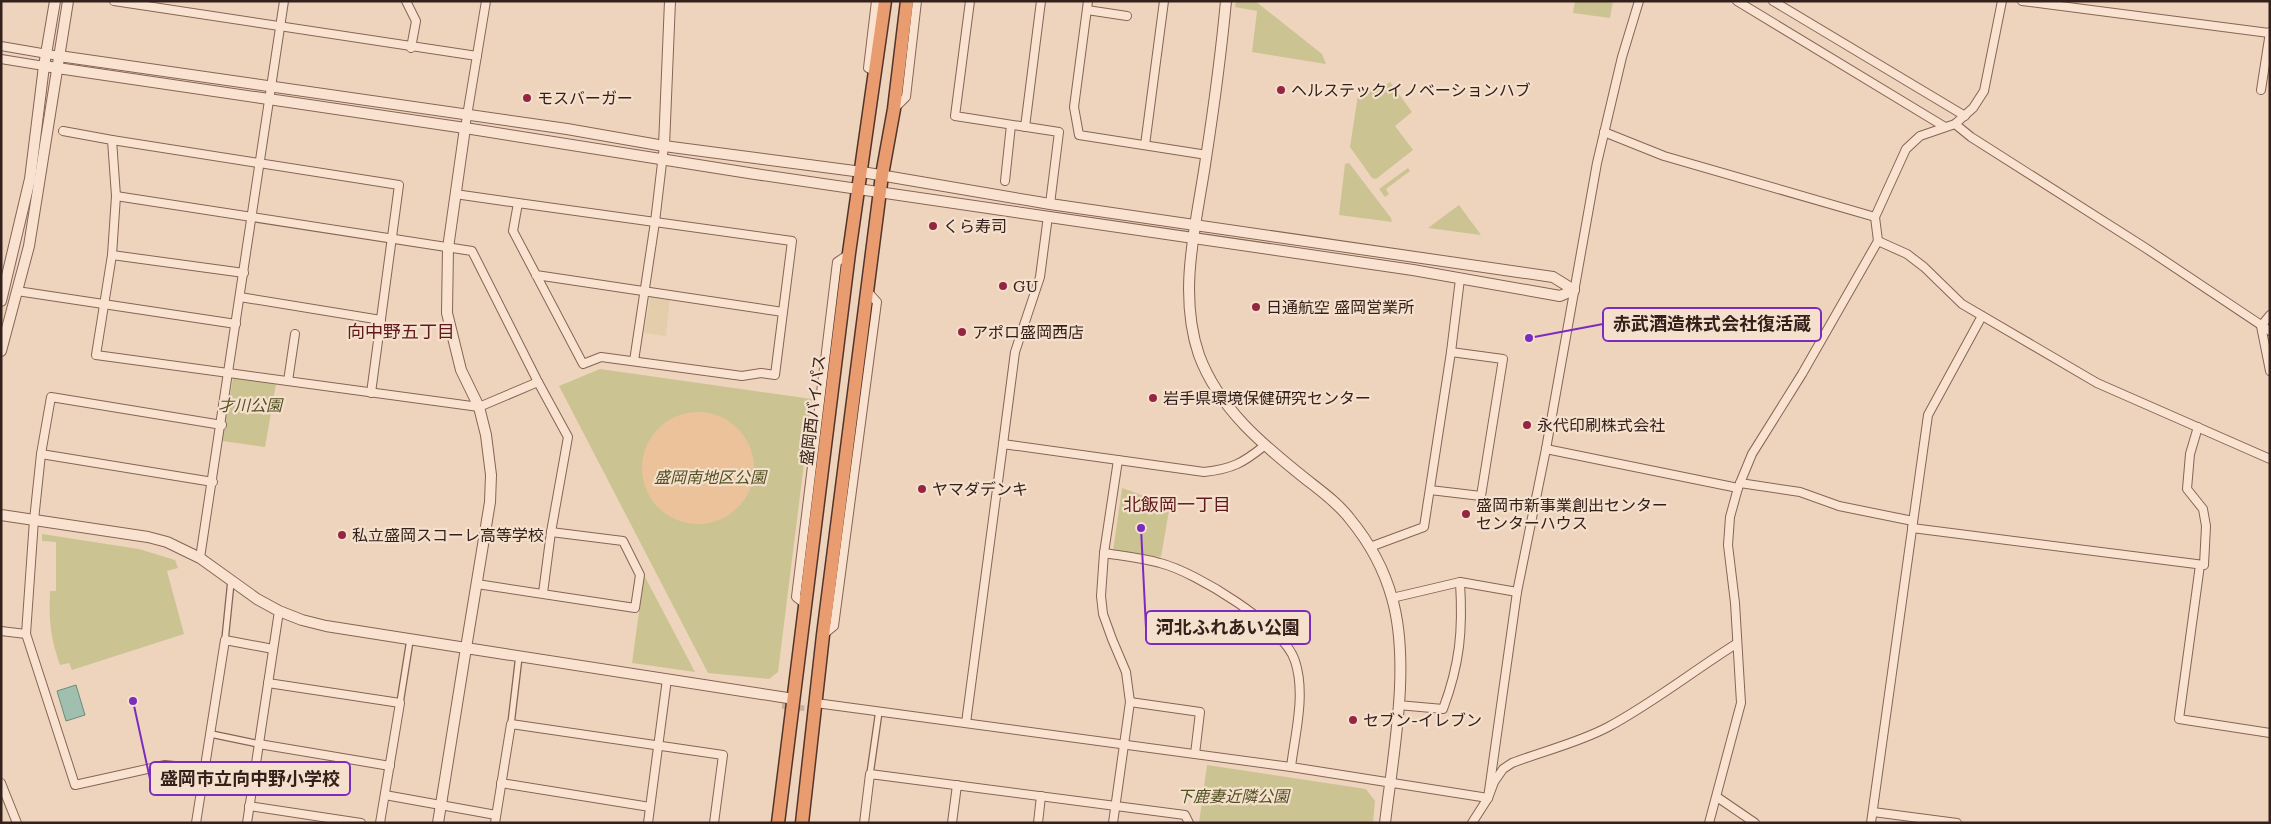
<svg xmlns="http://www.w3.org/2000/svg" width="2271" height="824" font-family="'Roboto Serif','Noto Sans JP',serif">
	<rect width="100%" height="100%" fill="#eed4bd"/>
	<polygon fill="#e3cdab" points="654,295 670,298 666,336 644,333 650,297"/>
	<g fill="#cbc492">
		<polygon points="1236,1 1255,1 1322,54 1326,64 1252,52 1257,11 1235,7"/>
		<polygon points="1575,1 1613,1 1610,18 1573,13"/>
		<polygon points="1390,82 1412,112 1395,126 1413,150 1376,179 1372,178 1350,147 1359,88 1378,90"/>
		<polygon points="1349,163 1391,218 1392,222 1339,215 1345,164"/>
		<polygon points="1408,168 1410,171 1386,189 1389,194 1385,197 1379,189"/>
		<polygon points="1459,205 1481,235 1428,228"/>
		<polygon points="600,369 812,399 778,672 769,679 708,673 559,386"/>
		<polygon points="233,378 276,384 265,447 222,441"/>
		<polygon points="1122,488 1170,505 1161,557 1113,551"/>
		<path d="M 42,534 L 139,549 L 175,560 L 178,568 L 167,571 L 184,634 L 72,670 L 69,663 L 60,665 C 50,635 49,622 50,591 L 56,591 L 56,542 L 42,541 Z"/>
		<polygon points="644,575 695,672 632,663"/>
		<polygon points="1207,765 1366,789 1375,801 1373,823 1199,823"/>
	</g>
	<circle fill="#ebc299" cx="698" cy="468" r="56"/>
	<polygon fill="#a1bfaf" stroke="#698c7b" points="76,685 85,715 66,721 57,691"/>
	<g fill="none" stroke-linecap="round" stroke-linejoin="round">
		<polyline stroke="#c9b09d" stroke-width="5.5" stroke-dasharray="5.5 3" stroke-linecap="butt" points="782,706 823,710"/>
		<defs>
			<g id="pedestrian">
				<polyline points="225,640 231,581"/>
				<polyline points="400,703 410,640"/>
				<polyline points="511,724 519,656"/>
				<polyline points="211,734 259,744"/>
				<polyline points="870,774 879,711"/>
			</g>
			<g id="minor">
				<polyline points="114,1 477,56"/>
				<polyline points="406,1 416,21 411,48"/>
				<polyline points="876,1 868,68 876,72"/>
				<polyline points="970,1 955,116 1059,132 1050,204"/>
				<polyline points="1088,1 1074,107 1079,135 1207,155"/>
				<polyline points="1737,1 1945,127"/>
				<polyline points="1773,1 1965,116"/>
				<polyline points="2022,1 2269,33"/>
				<polyline points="1087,10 1127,16"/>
				<polyline points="1,46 59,56"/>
				<polyline points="1,59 44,66"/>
				<polyline points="2261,90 2270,32"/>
				<polyline points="894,109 906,97 917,1"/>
				<polyline points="1955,124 1971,137 2144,247 2270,331"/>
				<polyline points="1025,127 1041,1"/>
				<polyline points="465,128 486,1"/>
				<polyline points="63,131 112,140 116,196 112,255 96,355 479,407 538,382 568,437 551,532"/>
				<polyline points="1604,132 1664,156 1875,217"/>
				<polyline points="112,140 399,185 371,393"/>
				<polyline points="1145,145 1164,1"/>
				<polyline points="1005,181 1011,125"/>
				<polyline points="455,194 518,203"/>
				<polyline points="116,196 472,251 538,382"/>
				<polyline points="1878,241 1907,254 1924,267 1962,304 2097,383 2270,459"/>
				<polyline points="112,255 244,273"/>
				<polyline points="536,275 783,312 792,241 518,203 513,231 583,364 601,357 742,376 761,373 775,375 783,312"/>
				<polyline points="17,291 236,324"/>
				<polyline points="240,297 381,320"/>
				<polyline points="2270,315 2261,326 2270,371"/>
				<polyline points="634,361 655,222 664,146"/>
				<polyline points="288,381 295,334"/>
				<polyline points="1003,444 1015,352 1040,277 1048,216"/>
				<polyline points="1546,449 1738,488"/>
				<polyline points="41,454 213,482"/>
				<polyline points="1740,483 1800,492 1839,506 1913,521"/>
				<polyline points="1430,490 1481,496 1503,359 1451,352"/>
				<polyline points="1912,528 2204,565 2206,526 2203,509 2187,489 2190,454 2198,427"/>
				<polyline points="1370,547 1424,527 1451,352 1460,279"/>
				<path d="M 1104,553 C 1123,556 1142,558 1160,563 C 1196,572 1284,626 1295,661 C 1306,694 1295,734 1291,767 L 1488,798"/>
				<polyline points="200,558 284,1"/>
				<polyline points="2200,565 2179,719 2270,733"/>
				<polyline points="477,584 635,608 640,575 623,541 551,532 543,593"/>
				<polyline points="1392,598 1460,582 1517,592"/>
				<polyline points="805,604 796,597 837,262 849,254"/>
				<polyline points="1,631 26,634"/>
				<polyline points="823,635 834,626 877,302 868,292"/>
				<polyline points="268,683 400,703 380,823"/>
				<polyline points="1130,702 1200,712 1195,754"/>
				<polyline points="816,703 1291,767"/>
				<path d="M 1398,705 L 1443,709 C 1460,664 1463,630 1460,582"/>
				<path d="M 966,723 L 1003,444 L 1204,472 C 1232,469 1243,463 1264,446"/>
				<polyline points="259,744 390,766"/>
				<polyline points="206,769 165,765 75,785 26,634 34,520 41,454 51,397 222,425"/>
				<polyline points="1,783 17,823"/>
				<polyline points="501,783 650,807"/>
				<polyline points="385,795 496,815"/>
				<polyline points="1717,797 1755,823"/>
				<polyline points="1488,798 1517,592 1546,449 1597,163 1622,57 1639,1"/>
				<polyline points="249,806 361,823"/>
				<polyline points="1873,812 1957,823"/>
				<polyline points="196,823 225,640 273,649"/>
				<polyline points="247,823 279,611"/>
				<polyline points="495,823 511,724 723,755 714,823"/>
				<polyline points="648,823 667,679"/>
				<polyline points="864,823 870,774 1185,815 1189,823"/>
				<polyline points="952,823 957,785"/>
				<polyline points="1038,823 1041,796"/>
				<polyline points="1113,823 1130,702 1126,672 1112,639 1103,614 1101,596 1104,553 1118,460"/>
				<path d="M 1472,823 L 1488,798 L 1494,782 L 1503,769 L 1512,763 C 1543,751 1578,743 1608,727 C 1653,703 1693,671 1736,644"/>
				<polyline points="1709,823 1741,703 1735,603 1728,545 1730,517 1738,488 1752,454 1802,374 1878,241 1875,217 1906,149 1920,136 1955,124 1973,108 1984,91 2002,1"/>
				<polyline points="1871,823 1928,415 1982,316"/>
			</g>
			<g id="tertiary">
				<path d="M 1226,1 C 1221,54 1214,106 1206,158 C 1197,222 1177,291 1199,355 C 1219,409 1263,445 1307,480 C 1321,491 1339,504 1350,519 C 1369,542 1384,569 1392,598 C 1411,664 1393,755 1385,823"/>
				<polyline points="59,56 567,129 664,146 862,172 1050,204 1553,277 1574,290"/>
				<polyline points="44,66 465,128 755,174 1413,270 1560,296 1574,290"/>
				<polyline points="664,146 670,1"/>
				<polyline points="1,301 30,179 44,66 55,1"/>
				<polyline points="1,351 29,246 68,1"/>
				<polyline points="1,515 148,537 167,542 200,558 257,599 279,611 302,620 326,626 466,648 490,502 491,475 486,435 479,407 461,370 447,313 448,248 465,128"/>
				<polyline points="438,823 466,648 794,699"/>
			</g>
			<g id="trunk">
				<polyline points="778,823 849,253 885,1"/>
				<polyline points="802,823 823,635 882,175 894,109 907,1"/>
			</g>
		</defs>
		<use href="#pedestrian" stroke="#866456" stroke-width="8"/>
		<use href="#minor" stroke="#866456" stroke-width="10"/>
		<use href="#tertiary" stroke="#866456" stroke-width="12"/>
		<use href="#trunk" stroke="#53342b" stroke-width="15"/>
		<use href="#pedestrian" stroke="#f9e3d0" stroke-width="5.5"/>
		<use href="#minor" stroke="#f9e3d0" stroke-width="8"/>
		<use href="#tertiary" stroke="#f9e3d0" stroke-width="10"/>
		<use href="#trunk" stroke="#e89c6f" stroke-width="12"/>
	</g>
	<g fill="#952641" stroke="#f5e0cd" stroke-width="2">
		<circle cx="1281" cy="90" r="5"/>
		<circle cx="527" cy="98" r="5"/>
		<circle cx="933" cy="226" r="5"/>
		<circle cx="1003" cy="286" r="5"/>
		<circle cx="1256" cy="307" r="5"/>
		<circle cx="962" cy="332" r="5"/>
		<circle cx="1153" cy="398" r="5"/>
		<circle cx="1527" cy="425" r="5"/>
		<circle cx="922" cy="489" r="5"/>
		<circle cx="1466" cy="514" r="5"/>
		<circle cx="342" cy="535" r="5"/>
		<circle cx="1353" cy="720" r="5"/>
	</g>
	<g text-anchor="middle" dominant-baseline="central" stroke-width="4.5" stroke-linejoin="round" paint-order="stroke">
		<g font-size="16" fill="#35211b" stroke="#f5e0cd" text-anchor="start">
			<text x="1291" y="90">ヘルステックイノベーションハブ</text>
			<text x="537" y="98">モスバーガー</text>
			<text x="943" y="226">くら寿司</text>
			<text x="1013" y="286">GU</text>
			<text x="1266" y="307">日通航空 盛岡営業所</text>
			<text x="972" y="332">アポロ盛岡西店</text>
			<text x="1163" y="398">岩手県環境保健研究センター</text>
			<text x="1537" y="425">永代印刷株式会社</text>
			<text x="932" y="489">ヤマダデンキ</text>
			<text x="1476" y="505">盛岡市新事業創出センター<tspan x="1476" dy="18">センターハウス</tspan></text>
			<text x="352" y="535">私立盛岡スコーレ高等学校</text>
			<text x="1363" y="720">セブン-イレブン</text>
		</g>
		<g font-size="16" font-style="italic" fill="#515122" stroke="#f5e0cd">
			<text x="250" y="405">才川公園</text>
			<text x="710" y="477">盛岡南地区公園</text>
			<text x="1233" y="796">下鹿妻近隣公園</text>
		</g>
		<g font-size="16" fill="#35211b" stroke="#f5e0cd">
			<text transform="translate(813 410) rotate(-83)">盛岡西バイパス</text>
		</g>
		<g font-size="18" fill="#611a1c" stroke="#f5e0cd">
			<text x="401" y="331">向中野五丁目</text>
			<text x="1177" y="504">北飯岡一丁目</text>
		</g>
	</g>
	<path fill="none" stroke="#7b2cbf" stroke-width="2" d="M1529 338L1603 324M1141 528L1146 628M133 701L150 779"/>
	<g fill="#7b2cbf" stroke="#f5e0cd" stroke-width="2">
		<circle cx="1529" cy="338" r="5"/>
		<circle cx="1141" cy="528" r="5"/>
		<circle cx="133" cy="701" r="5"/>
	</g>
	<g fill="#f5e0cd" stroke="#7b2cbf" stroke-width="2">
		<rect x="1603" y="308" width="218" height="33" rx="5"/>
		<rect x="1146" y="611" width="164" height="33" rx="5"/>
		<rect x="150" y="762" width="200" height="33" rx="5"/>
	</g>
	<g font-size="18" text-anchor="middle" font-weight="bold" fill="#35211b">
		<text x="1712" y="330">赤武酒造株式会社復活蔵</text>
		<text x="1228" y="634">河北ふれあい公園</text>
		<text x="250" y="785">盛岡市立向中野小学校</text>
	</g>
	<rect width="2271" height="824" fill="none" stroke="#35211b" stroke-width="5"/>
</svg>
